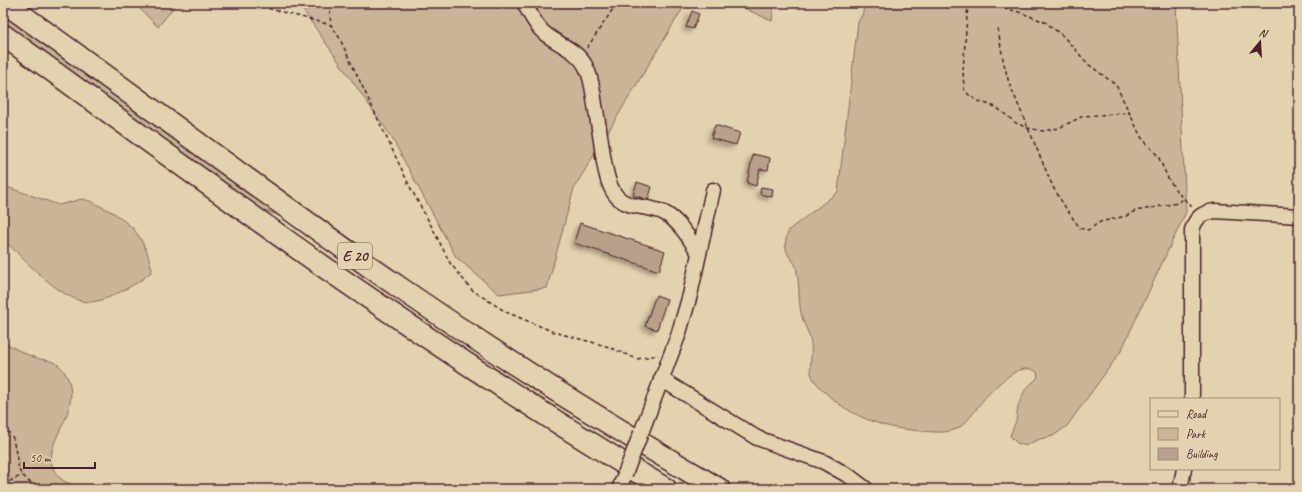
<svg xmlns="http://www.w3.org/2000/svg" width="1302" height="492" font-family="Caveat,sans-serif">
	<defs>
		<filter id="shadow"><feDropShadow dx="-3.5" dy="3.5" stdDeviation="2" flood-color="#0004"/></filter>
	</defs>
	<rect width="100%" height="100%" fill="#e3d2af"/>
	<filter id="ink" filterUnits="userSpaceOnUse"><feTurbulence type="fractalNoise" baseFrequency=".025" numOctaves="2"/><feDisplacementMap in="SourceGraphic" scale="8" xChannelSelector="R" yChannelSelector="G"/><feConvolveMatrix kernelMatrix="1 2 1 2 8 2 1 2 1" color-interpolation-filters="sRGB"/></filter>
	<g filter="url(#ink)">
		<g fill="#cab499" stroke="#8a6a62">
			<polygon points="134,3 177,3 158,27"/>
			<polygon points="298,3 686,3 574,188 547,288 499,294 456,257 392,138"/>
			<polygon points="733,3 774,3 772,21"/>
			<path d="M 864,3 L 1176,3 L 1186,212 L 1121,351 L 1067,426 L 1053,436 L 1040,439 L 1028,444 L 1026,446 L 1017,443 L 1010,436 L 1016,421 L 1018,406 L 1025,390 L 1038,377 L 1037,372 C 1020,359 994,388 983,400 C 976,409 965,427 954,430 C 942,434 924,431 911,430 C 875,427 837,410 814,380 C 807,369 813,356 811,344 C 810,334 803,323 801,313 C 799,302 799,290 798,279 C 797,275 797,268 795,264 C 793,260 788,257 787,252 C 784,244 786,235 790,229 L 838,192 L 858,22 L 863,13 Z"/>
			<polygon points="3,10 291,219 253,207 3,27"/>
			<path d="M 7,187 L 59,205 L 82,199 L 90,201 L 114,213 L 133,228 L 140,238 L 147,252 L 152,269 L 151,272 C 143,280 130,287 120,292 C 110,297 100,302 88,302 C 61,301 22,257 3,239 L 3,189 Z"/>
			<path d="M 3,342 C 14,348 25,354 36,358 C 43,360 51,360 57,364 C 62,368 67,375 69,381 C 72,391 71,401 68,411 C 62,432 38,459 61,479 C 68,484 76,486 84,489 L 19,489 L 11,479 L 3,465 Z"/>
		</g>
		<g fill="#b8a08b" stroke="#4a1f2b" filter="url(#shadow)">
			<polygon points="692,11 699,14 693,29 686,27"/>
			<polygon points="715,125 740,133 736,145 711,138"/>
			<polygon points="753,154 770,158 768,170 760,169 756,186 747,183"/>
			<polygon points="637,182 652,187 648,200 633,195"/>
			<polygon points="761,187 773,189 772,197 760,194"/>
			<polygon points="580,223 665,251 659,271 574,243"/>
			<polygon points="656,295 667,299 657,330 645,326"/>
		</g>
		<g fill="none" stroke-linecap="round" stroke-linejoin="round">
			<defs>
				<g id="minor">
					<path d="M 524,3 C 530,13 535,25 544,33 C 557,44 578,50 586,67 C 592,78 593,92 595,105 C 598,122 601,139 603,156 C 605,168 607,182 614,193 C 626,211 650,204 666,214 C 680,222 690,240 699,253"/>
					<polyline points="661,379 757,438 824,462 849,476 866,489"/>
					<path d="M 1192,399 L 1192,230 C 1196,217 1202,213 1215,211 L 1299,216"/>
					<polyline points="641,433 678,336 690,295 713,190"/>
					<polyline points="619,489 625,474"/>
					<polyline points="1180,489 1184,469"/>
				</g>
				<g id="highway">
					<path d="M 5,3 C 138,98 269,197 403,290 C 506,361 612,427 719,489"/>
					<path d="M 3,35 C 111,113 218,193 327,269 C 438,346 550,420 666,489"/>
				</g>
			</defs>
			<use href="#minor" stroke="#4a1f2b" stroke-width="17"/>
			<use href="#highway" stroke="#4a1f2b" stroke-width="24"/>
			<g stroke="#4a1f2b" stroke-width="1.5" stroke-dasharray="4 3" stroke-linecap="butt">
				<polyline points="248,3 331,25 339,37 410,187 433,229 450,263 472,290 506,312 554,332 606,346 637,359 658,355"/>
				<polyline points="329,3 331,25"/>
				<polyline points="968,3 963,70 964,89 969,95 978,101 996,107 1016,123 1028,128 1043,131 1059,128 1083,116 1129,113"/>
				<polyline points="983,3 1019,12 1045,22 1063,36 1088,64 1116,85 1141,137 1158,156 1168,178 1177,192 1192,207"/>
				<polyline points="998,29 1003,60 1009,83 1053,187 1067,210 1080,228 1088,230 1100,222 1126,216 1135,211 1178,203 1183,199"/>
				<polyline points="587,48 617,3"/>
				<polyline points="3,425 13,438 19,470 22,475 37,489"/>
				<polyline points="3,485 22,475"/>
			</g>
			<use href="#minor" stroke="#e3d2af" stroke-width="14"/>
			<use href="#highway" stroke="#e3d2af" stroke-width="21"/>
			<defs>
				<polyline id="minor-bridge" points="625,474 641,433"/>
			</defs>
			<use href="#minor-bridge" stroke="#4a1f2b" stroke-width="17" stroke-linecap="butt"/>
			<use href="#minor-bridge" stroke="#e3d2af" stroke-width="14"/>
		</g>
	</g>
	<g text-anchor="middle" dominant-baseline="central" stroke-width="3.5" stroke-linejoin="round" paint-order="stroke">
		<rect fill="#e3d2af" stroke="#785553" stroke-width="1" x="338" y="243" width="34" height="26" rx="3"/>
		<g font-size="15" font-weight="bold" fill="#4a1f2b">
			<text x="355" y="256">E 20</text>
		</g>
	</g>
	<rect width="1302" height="492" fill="none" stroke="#e3d2af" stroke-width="16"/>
	<rect x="8" y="8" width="1286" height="476" fill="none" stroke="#4a1f2b" stroke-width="1.5" filter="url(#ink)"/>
	<rect x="1150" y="398" width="130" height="72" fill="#e3d2af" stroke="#a68a7a"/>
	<rect x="1158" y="411" width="20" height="6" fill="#e3d2af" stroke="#a68a7a"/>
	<text x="1186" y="418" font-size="12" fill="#4a1f2b">Road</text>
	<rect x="1158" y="428" width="20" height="12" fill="#cab499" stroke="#a68a7a"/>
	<text x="1186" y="438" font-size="12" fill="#4a1f2b">Park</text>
	<rect x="1158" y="448" width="20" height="12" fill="#b8a08b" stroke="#a68a7a"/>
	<text x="1186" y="458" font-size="12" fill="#4a1f2b">Building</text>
	<g transform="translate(1260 42) rotate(18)" stroke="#e3d2af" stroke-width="3" paint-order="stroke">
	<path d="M0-3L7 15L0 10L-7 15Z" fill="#4a1f2b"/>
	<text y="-6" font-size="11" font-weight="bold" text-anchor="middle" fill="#4a1f2b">N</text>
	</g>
	<path d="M24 462v6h71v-6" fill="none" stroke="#4a1f2b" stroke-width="2"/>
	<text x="30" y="462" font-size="12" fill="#4a1f2b" stroke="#e3d2af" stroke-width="3" paint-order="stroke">50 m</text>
</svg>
